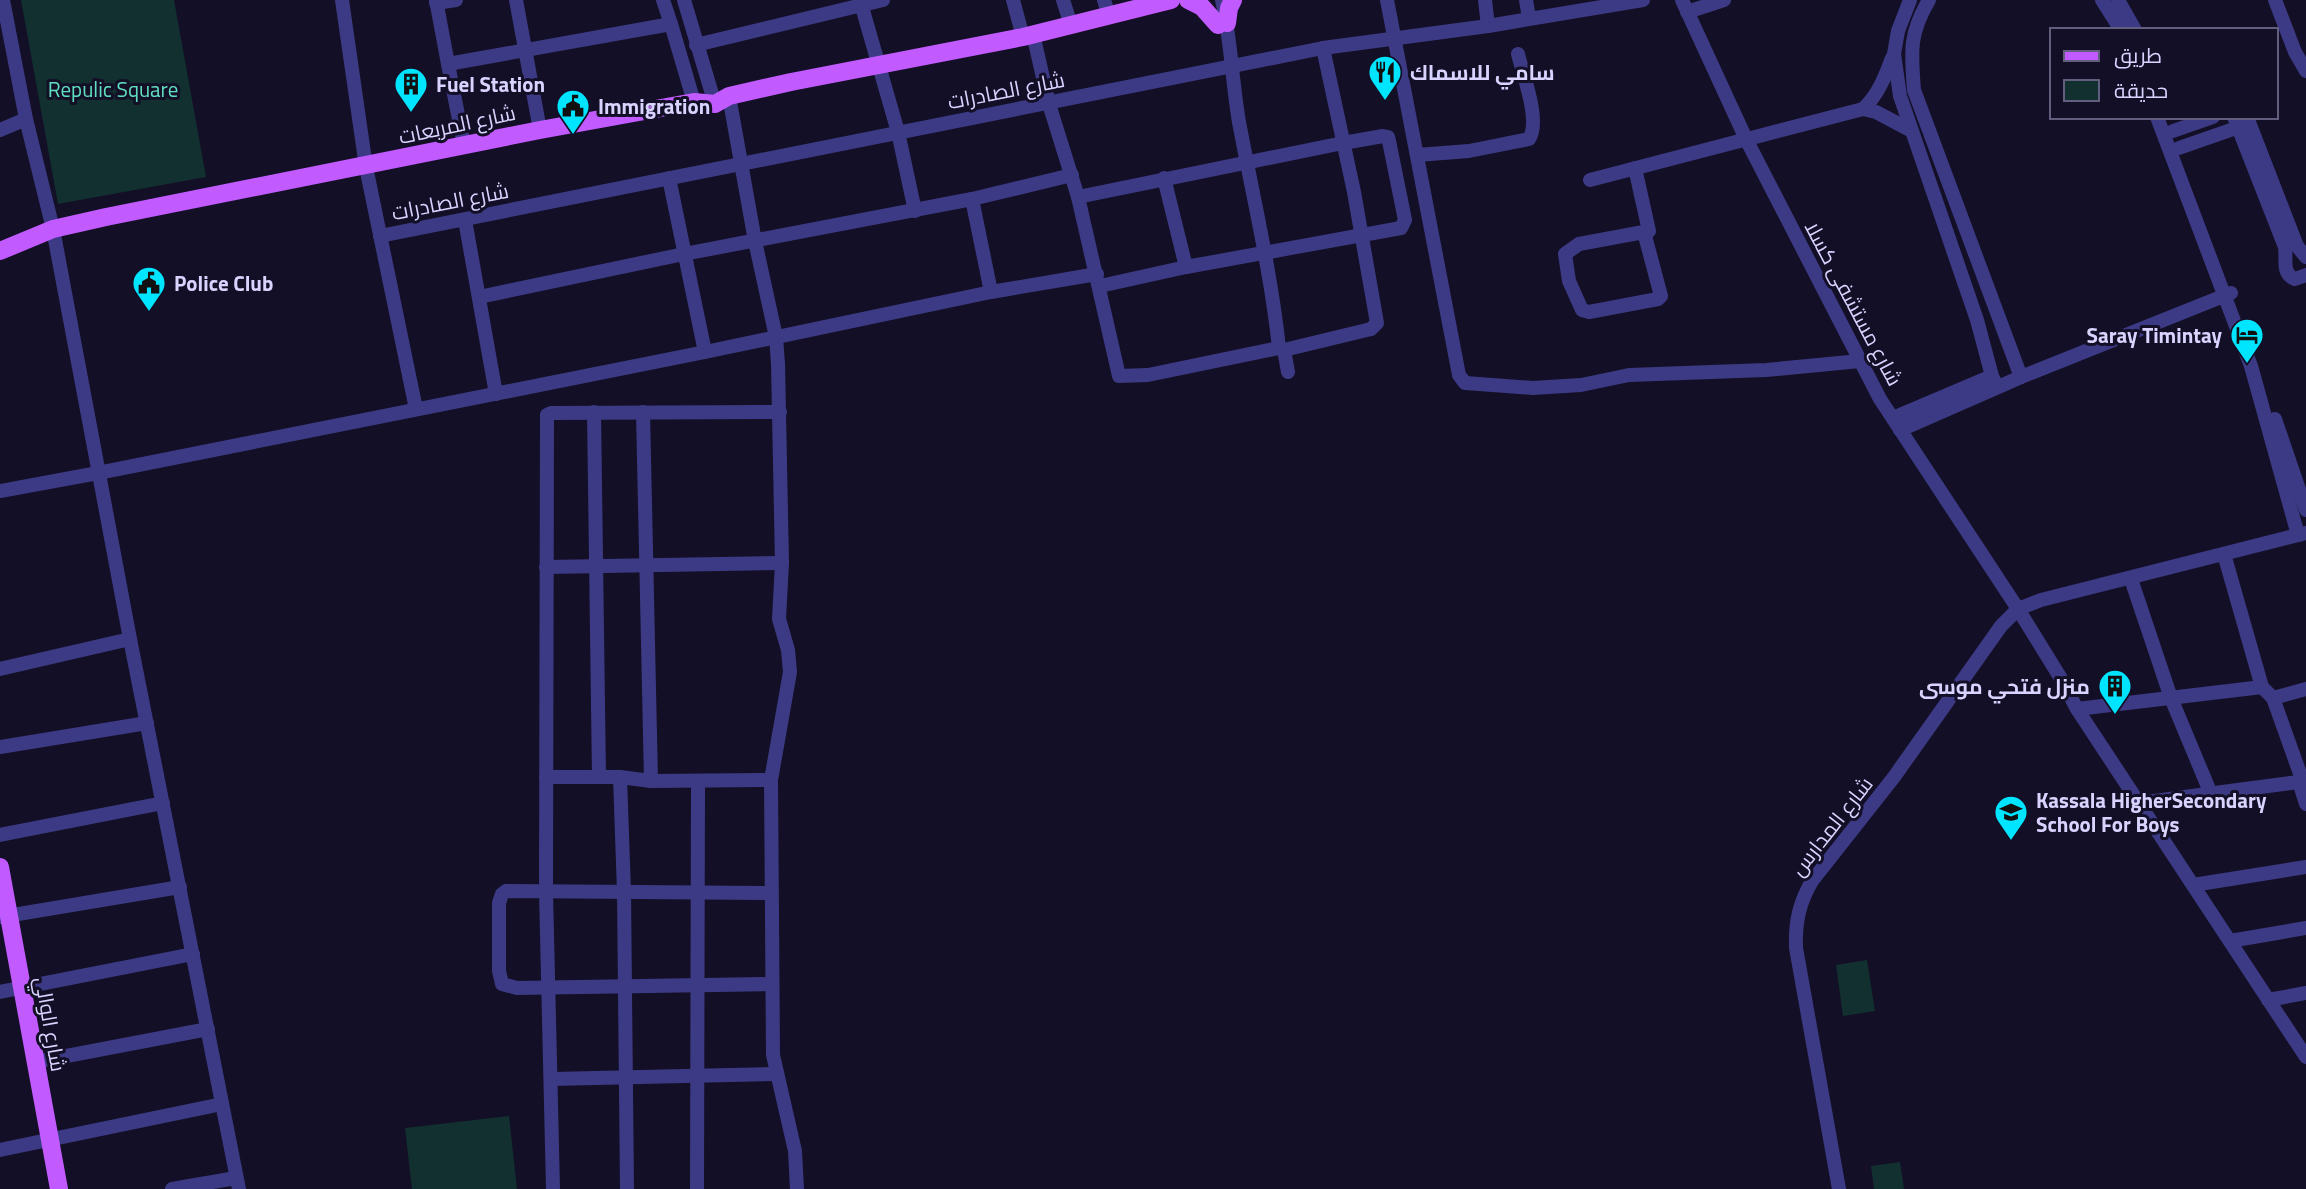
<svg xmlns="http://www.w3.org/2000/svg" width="2306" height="1189" font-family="'Titillium Web',Cairo,sans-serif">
	<rect width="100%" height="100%" fill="#130f26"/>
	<g fill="#12302f">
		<polygon points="21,0 174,0 206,177 58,204"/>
		<polygon points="1867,960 1875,1011 1843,1016 1836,965"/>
		<polygon points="509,1116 517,1189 412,1189 405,1128"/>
		<polygon points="1900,1162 1904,1189 1874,1189 1871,1166"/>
	</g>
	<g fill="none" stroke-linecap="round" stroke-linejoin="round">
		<g stroke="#3d3a85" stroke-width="14">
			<polyline points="3,0 26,119 53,229 130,639 239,1189"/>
			<polyline points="342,0 366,167 416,409"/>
			<polyline points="436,0 448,64 671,24 663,0"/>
			<polyline points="516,0 540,130"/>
			<polyline points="684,0 715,104"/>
			<polyline points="860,0 898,132 915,211"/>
			<polyline points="1013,0 1023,37"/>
			<polyline points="1063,0 1071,25"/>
			<polyline points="1104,0 1109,16"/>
			<path d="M 1222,0 C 1231,40 1232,81 1239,122 C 1253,197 1271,272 1279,348 L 1284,350 L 1288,372"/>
			<polyline points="1387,0 1459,375 1465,383 1533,388 1581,385 1629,375 1766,370 1860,361"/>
			<polyline points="1485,0 1488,26"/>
			<polyline points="1526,0 1529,18"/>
			<polyline points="1682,0 1746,139 1880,399 2018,609 2060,677 2077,709 2306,1057"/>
			<polyline points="1910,0 1898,31 1894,54 1900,96 1977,320 1992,376 1997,387"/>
			<path d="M 1929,0 C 1909,34 1911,51 1914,90 L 2021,377"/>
			<polyline points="2102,0 2121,30"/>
			<polyline points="2118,0 2135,30"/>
			<polyline points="2275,0 2295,52 2306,71"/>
			<polyline points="436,3 456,0"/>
			<polyline points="1687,12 1724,0"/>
			<polyline points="671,24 694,102"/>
			<polyline points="1033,34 1049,104 1078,197 1119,376 1148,375 1279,348"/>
			<polyline points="696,45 883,0"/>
			<polyline points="448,64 464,145"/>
			<polyline points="729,96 755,241 776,337 778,364 782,563 779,619 788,650 790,672 771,780 773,1055 795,1151 797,1189"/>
			<path d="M 1863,109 C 1878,95 1885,77 1892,58"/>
			<polyline points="2157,117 2251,366 2298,535"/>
			<path d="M 2234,117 L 2285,247 C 2287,260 2281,273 2295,279 L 2306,275"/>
			<polyline points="2247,117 2297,246 2306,257"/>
			<polyline points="0,130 26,119"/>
			<polyline points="2173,131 2213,117"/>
			<polyline points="2179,148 2245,125"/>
			<path d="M 1417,155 L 1469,151 L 1529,139 C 1541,121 1523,75 1518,54"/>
			<polyline points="1635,168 1649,231 1644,232 1661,296 1658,299 1589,312 1582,310 1569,281 1565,254 1579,244 1649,231"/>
			<polyline points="669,178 705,352"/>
			<polyline points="1164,178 1186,267"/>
			<polyline points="1590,180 1863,109 1876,112 1910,130"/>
			<polyline points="1078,197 1343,143 1383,136 1388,137 1389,141 1405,220 1401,228 1186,267 1100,286"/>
			<polyline points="972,199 991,292"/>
			<polyline points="465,220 496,394"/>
			<polyline points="380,236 1323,48 1488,26 1643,0"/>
			<polyline points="479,297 684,254 972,199 1072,175"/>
			<polyline points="1284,350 1371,329 1377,323 1354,192 1323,48"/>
			<polyline points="594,412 599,777"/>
			<polyline points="643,412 651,781"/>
			<polyline points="1893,418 1992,376"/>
			<polyline points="2275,419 2306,510"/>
			<polyline points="1900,430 2021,377 2231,293"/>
			<polyline points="0,491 98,473 705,352 991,292 1097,274"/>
			<polyline points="2224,554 2262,687 2273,698 2303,782"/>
			<polyline points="546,567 782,563"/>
			<polyline points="2131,579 2171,698 2211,794"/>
			<polyline points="0,669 130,639"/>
			<polyline points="2273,698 2306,689"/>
			<polyline points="2077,709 2262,687"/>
			<polyline points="0,747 147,723"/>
			<polyline points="546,777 620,777 651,781 771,780"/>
			<polyline points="620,777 624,892 627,1189"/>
			<polyline points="2299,782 2306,804"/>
			<polyline points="2139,803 2306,781"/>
			<polyline points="0,835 163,803"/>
			<polyline points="2193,885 2306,867"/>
			<polyline points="770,893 506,891 502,894 499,903 499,971 502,984 517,988 772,984"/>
			<polyline points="0,917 180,887"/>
			<polyline points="2230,941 2306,928"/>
			<polyline points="0,992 193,954"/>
			<polyline points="2268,1000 2306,993"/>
			<polyline points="35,1062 208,1029"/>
			<polyline points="551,1079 777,1074"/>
			<polyline points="0,1150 222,1104"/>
			<polyline points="172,1189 236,1178"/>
			<polyline points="553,1189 546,892 547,415 551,413 780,412"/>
			<polyline points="697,1189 698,781"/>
			<path d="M 1839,1189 L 1796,948 C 1795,923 1799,903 1812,881 L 1894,777 L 2001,626 L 2018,609 L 2041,600 L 2306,533"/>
		</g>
		<g stroke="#c25bff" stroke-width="18">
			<polyline points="1188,0 1202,7 1218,25"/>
			<polyline points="1227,23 1229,8 1233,0"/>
			<polyline points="0,251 53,229 106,217 540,130 694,102 715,104 729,96 791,82 1023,37 1171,0"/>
			<polyline points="0,867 59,1189"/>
		</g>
	</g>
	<defs>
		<symbol id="restaurant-pin" viewBox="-11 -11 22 30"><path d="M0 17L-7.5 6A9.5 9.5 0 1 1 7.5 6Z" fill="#00e5ff" stroke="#130f26"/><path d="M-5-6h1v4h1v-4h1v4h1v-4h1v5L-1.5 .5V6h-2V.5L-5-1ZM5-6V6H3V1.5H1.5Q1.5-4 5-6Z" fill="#111"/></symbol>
		<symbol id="building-pin" viewBox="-11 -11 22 30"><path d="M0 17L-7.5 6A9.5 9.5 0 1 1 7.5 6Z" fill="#00e5ff" stroke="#130f26"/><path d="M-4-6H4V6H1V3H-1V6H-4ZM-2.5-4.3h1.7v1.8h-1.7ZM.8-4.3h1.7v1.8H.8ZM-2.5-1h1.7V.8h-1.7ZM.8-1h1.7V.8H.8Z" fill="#111"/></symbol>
		<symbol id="civic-pin" viewBox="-11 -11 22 30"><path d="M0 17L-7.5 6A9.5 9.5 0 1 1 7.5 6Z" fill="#00e5ff" stroke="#130f26"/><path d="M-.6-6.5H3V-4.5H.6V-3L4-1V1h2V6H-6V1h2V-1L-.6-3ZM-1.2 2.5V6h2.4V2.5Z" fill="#111"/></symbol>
		<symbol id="hotel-pin" viewBox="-11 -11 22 30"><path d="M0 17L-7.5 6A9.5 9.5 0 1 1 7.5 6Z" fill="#00e5ff" stroke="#130f26"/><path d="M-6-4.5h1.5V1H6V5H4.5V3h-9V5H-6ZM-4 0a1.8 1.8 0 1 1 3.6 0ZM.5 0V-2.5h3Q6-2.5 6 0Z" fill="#111"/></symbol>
		<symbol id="school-pin" viewBox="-11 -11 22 30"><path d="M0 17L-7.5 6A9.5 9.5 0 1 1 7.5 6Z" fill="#00e5ff" stroke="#130f26"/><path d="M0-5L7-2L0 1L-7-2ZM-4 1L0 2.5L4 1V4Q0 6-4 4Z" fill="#111"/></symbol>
	</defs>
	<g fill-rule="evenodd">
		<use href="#restaurant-pin" x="1366" y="53" width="38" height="52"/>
		<use href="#building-pin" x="392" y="65" width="38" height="52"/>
		<use href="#civic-pin" x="554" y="87" width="38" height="52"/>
		<use href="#civic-pin" x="130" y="264" width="38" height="52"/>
		<use href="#hotel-pin" x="2228" y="316" width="38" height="52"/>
		<use href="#building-pin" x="2096" y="667" width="38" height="52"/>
		<use href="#school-pin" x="1992" y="793" width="38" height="52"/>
	</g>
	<g text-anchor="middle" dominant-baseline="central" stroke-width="6" stroke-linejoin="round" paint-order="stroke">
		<g font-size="21" font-weight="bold" fill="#d9d4ff" stroke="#130f26" text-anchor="start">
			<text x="1410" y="72">سامي للاسماك</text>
			<text x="436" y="84">Fuel Station</text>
			<text x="598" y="106">Immigration</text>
			<text x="174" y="283">Police Club</text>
			<text x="2222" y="335" text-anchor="end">Saray Timintay</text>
			<text x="2090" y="686" text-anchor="end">منزل فتحي موسى</text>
			<text x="2036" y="800">Kassala HigherSecondary<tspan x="2036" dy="24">School For Boys</tspan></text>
		</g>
		<g font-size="21" fill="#5fe0c0" stroke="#130f26">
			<text x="113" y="89">Repulic Square</text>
		</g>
		<g font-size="21" fill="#d9d4ff" stroke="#130f26">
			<text transform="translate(1006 90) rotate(-11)">شارع الصادرات</text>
			<text transform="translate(457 124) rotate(-12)">شارع المربعات</text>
			<text transform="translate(450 201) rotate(-11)">شارع الصادرات</text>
			<text transform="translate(1854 303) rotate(62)">شارع مستشفى كسلا</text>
			<text transform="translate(1831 826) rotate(-52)">شارع المدارس</text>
			<text transform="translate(51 1024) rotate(80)">شارع الوالي</text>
		</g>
	</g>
	<rect x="2050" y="28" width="228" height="91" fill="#130f26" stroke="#625e7d" stroke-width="2"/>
	<rect x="2064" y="51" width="35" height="10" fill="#c25bff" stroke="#625e7d" stroke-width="2"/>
	<text x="2114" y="63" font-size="21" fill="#d9d4ff">طريق</text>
	<rect x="2064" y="80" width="35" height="21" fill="#12302f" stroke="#625e7d" stroke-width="2"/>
	<text x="2114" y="98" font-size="21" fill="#d9d4ff">حديقة</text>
</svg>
